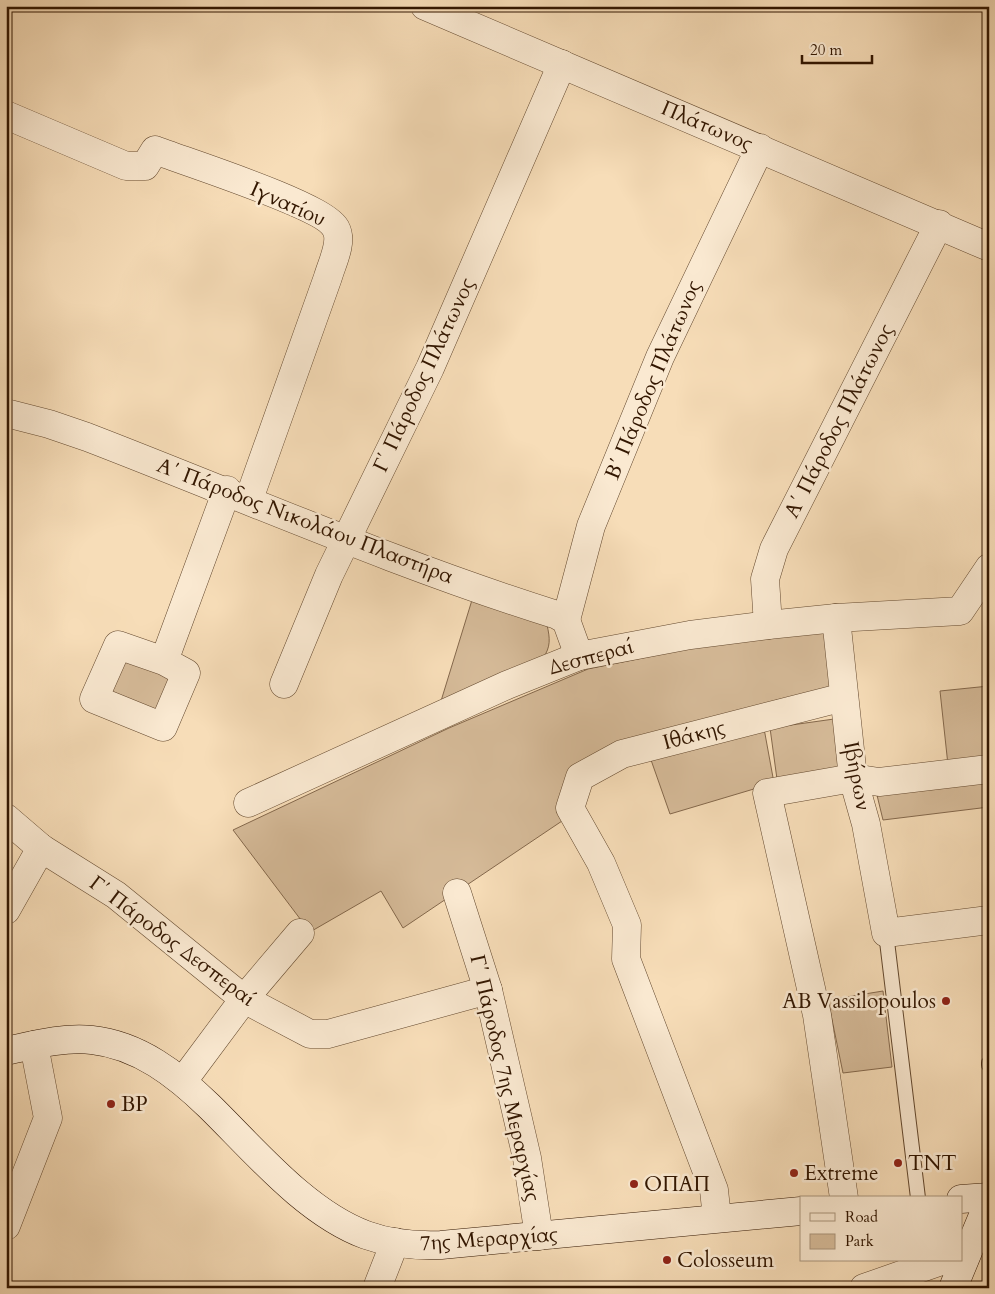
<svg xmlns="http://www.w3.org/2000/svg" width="995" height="1294" font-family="Cardo,serif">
	<rect width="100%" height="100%" fill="#f7ddb8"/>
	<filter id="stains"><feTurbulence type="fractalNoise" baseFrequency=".004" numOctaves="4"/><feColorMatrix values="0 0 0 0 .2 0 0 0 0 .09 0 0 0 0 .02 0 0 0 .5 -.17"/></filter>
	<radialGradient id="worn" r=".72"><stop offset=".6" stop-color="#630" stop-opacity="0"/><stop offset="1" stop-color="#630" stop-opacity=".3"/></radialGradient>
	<g fill="#d6bb99" stroke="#84684c">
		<path d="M 472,600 L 547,625 C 550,638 551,647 543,658 L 441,701 Z"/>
		<polygon points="989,617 989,659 984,618"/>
		<polygon points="830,629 839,691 776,700 774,708 761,712 774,783 670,814 644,740 622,745 562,821 403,928 381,891 310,932 233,830 449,728 588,669 686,649"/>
		<polygon points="123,656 176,675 160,717 106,696"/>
		<polygon points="989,686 989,760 948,765 940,691"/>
		<polygon points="834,719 841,770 777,779 770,728"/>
		<polygon points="989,777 989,807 883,820 876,791"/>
		<polygon points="883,991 892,1067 843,1073 828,1000"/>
	</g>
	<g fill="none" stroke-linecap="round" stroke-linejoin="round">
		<defs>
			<g id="lane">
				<polyline points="886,933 918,1198"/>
				<polyline points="989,1063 989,1065"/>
			</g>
			<g id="street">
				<polyline points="425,6 989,247"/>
				<path d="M 6,115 L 126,166 L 145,166 L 155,150 C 186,162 326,206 336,229 C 343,242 332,263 328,277 L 249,499"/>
				<path d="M 6,413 L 49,424 L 87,437 C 243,497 397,565 557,615 L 566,620 L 579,656"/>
				<polyline points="836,618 853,778 866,824 886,933 989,920"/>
				<polyline points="566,620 591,526 660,357 760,148"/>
				<polyline points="768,625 765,579 774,549 939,224"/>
				<polyline points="164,661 118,645 94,699 163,727 186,673 164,661 227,490"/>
				<polyline points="284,684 329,575 430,368 562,64"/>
				<polyline points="248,803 507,685 579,656 690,635 768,625 836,618 960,611 989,568"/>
				<polyline points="6,818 41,848 116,895 244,999 310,1034 328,1034 488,990"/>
				<polyline points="457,893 488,990 527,1158 539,1236"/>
				<polyline points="6,910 41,848"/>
				<polyline points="183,1081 244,999 300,933"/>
				<polyline points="844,1198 817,1015 767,793 853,778 879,782 989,769"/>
				<polyline points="717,1218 714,1190 626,959 627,925 601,863 570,808 580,777 622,754 844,697"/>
				<polyline points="6,1226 48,1118 34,1045"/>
				<polyline points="377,1288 395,1242"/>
				<polyline points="864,1288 944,1260"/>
			</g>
			<g id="secondary">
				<path d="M 6,1051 C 34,1045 63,1037 92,1040 C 139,1045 177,1075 209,1106 C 254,1150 306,1213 366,1235 C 391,1244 416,1246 441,1245 L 801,1211"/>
				<polyline points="961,1199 989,1197"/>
				<polyline points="953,1288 989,1201"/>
			</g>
		</defs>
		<use href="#lane" stroke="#63482e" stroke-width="16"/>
		<use href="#street" stroke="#63482e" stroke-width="29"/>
		<use href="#secondary" stroke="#321600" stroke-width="29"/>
		<use href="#lane" stroke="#fae9d1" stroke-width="14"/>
		<use href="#street" stroke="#fae9d1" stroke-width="28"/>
		<use href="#secondary" stroke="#fae9d1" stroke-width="28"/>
	</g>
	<g fill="#8f2418" stroke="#fae9d1" stroke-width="2">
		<circle cx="946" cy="1001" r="5"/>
		<circle cx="111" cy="1104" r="5"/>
		<circle cx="898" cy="1163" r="5"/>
		<circle cx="794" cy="1173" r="5"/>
		<circle cx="634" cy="1184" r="5"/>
		<circle cx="667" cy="1260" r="5"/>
	</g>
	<g text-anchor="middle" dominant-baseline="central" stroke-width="5" stroke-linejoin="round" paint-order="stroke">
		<g font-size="21" fill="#321600" stroke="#fae9d1">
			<text transform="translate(707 126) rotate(23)">Πλάτωνος</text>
			<text transform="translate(288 204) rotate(24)">Ιγνατίου</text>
			<text transform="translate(424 375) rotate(-65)">Γ΄ Πάροδος Πλάτωνος</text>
			<text transform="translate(653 380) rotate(-67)">Β΄ Πάροδος Πλάτωνος</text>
			<text transform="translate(839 421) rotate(-63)">Α΄ Πάροδος Πλάτωνος</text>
			<text transform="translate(305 521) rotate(21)">Α΄ Πάροδος Νικολάου Πλαστήρα</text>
			<text transform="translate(591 657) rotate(-15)">Δεσπεραί</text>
			<text transform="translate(694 735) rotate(-15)">Ιθάκης</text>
			<text transform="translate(857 776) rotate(79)">Ιβήρων</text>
			<text transform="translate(172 941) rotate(37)">Γ΄ Πάροδος Δεσπεραί</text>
			<text transform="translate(505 1078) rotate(77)">Γ΄ Πάροδος 7ης Μεραρχίας</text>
			<text transform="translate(489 1239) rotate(-4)">7ης Μεραρχίας</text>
		</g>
		<g font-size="21" fill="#321600" stroke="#fae9d1" text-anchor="start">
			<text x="936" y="1001" text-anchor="end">AB Vassilopoulos</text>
			<text x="121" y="1104">BP</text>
			<text x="908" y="1163">ΤΝΤ</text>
			<text x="804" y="1173">Extreme</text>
			<text x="644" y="1184">ΟΠΑΠ</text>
			<text x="677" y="1260">Colosseum</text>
		</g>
	</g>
	<rect width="995" height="1294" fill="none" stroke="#f7ddb8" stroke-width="25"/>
	<rect x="8" y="8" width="980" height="1279" fill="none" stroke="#321600" stroke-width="2.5"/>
	<rect x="12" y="12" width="970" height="1269" fill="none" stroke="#321600"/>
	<rect x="800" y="1196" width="162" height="65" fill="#fae9d1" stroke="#aa957d"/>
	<rect x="810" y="1213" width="25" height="8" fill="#fae9d1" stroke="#aa957d"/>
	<text x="845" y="1222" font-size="15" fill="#321600">Road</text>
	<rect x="810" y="1234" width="25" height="15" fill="#d6bb99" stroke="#aa957d"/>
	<text x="845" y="1246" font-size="15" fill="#321600">Park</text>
	<path d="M802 55v8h70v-8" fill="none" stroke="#321600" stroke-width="2.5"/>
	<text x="810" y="55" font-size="15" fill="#321600" stroke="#fae9d1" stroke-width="4" paint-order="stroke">20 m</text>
	<rect width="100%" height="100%" filter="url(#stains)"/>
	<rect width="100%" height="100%" fill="url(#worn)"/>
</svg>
